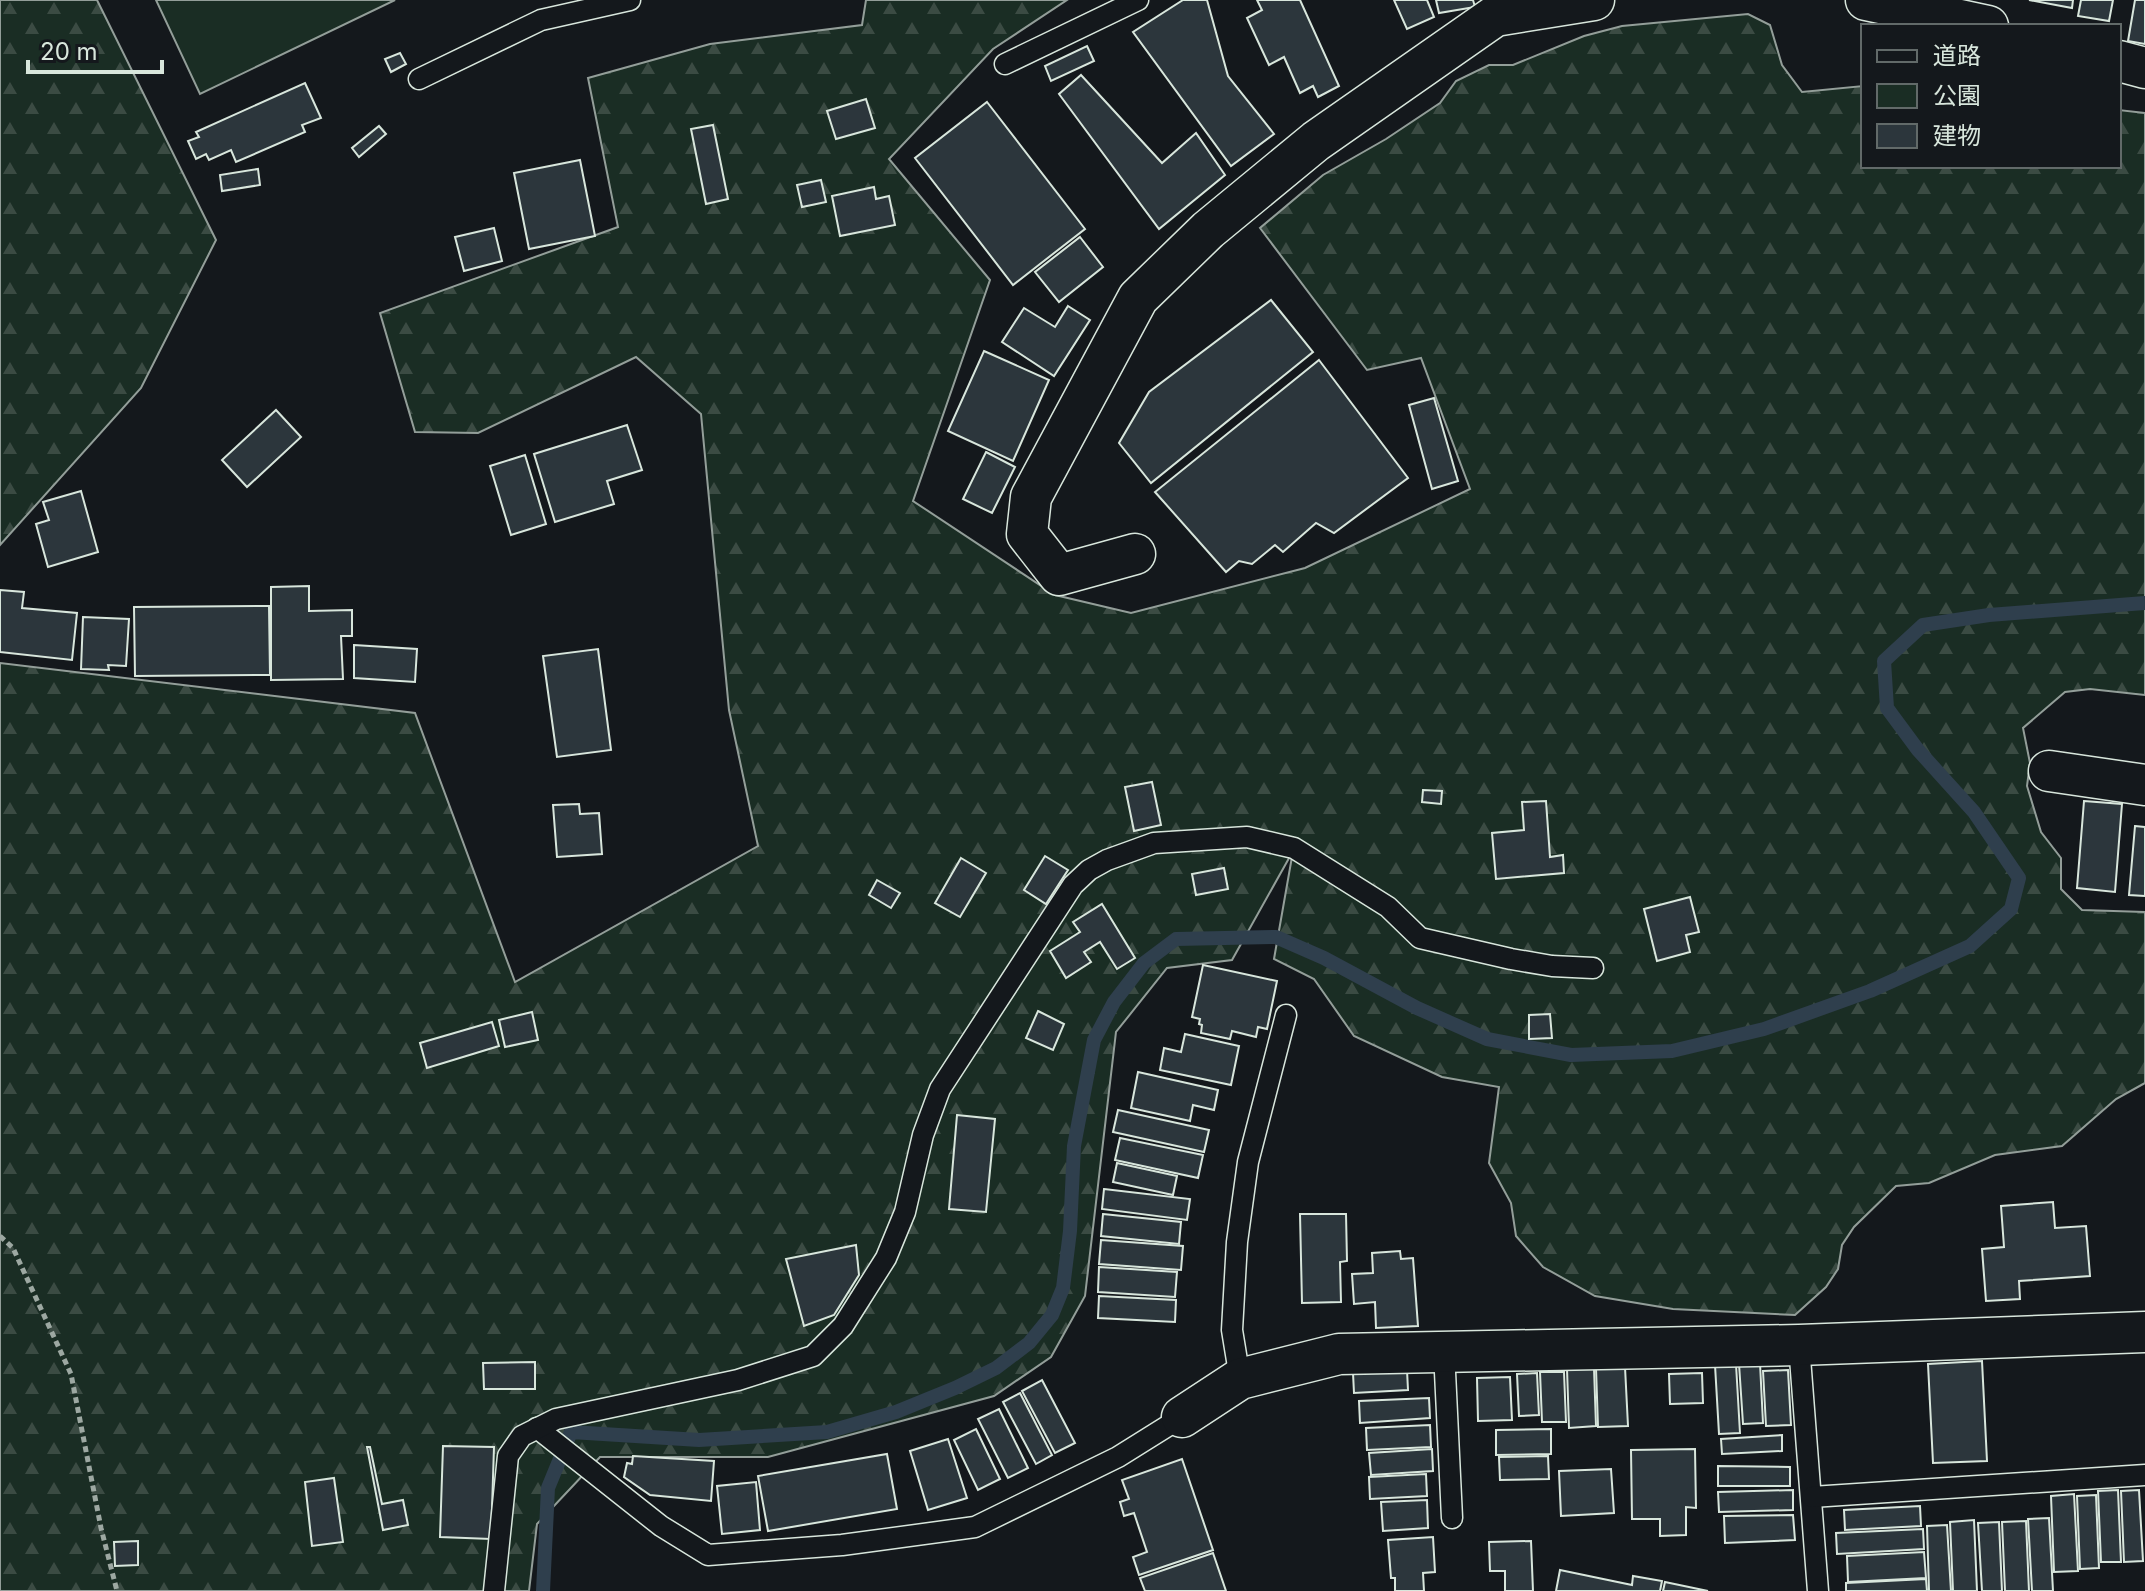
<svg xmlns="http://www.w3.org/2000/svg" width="2145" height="1591" font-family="Inter,'Noto Sans JP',sans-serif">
	<defs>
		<pattern id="forest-firs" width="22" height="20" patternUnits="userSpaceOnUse" patternTransform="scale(2)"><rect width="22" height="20" fill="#1a2d24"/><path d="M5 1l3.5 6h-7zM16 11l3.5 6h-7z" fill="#3b4b43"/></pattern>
	</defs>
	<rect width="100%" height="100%" fill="#14181c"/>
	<g fill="url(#forest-firs)" stroke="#939e99" stroke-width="2">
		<polygon points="0,0 97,0 216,240 141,388 0,545"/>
		<polygon points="866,0 1067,0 993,49 889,159 990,280 913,501 1055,595 1131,613 1305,568 1470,489 1421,358 1367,370 1260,228 1323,175 1386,139 1440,103 1456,81 1489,65 1513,65 1584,36 1622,26 1748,14 1770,25 1782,65 1802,92 1863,86 1863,166 2119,166 2119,110 2145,113 2145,695 2090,689 2065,692 2023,728 2030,763 2027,786 2041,832 2061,858 2061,889 2082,910 2145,912 2145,1083 2116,1099 2062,1146 1995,1155 1929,1183 1896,1186 1854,1227 1842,1245 1838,1269 1826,1287 1795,1315 1673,1309 1595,1296 1543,1267 1516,1236 1511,1203 1489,1163 1499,1087 1442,1077 1354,1036 1314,979 1274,959 1293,851 1232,960 1167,968 1116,1032 1085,1296 1051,1357 994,1396 768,1457 600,1457 537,1524 529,1591 0,1591 0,663 415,713 515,982 758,846 729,710 701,414 636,357 478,433 415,432 380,313 618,227 588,78 710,44 862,25"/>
	</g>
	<polygon fill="#1a2d24" stroke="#939e99" stroke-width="2" points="156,0 395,0 200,94"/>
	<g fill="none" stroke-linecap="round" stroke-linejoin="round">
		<polyline stroke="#2f3f4d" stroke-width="14" points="543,1591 548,1488 571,1432 699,1440 827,1432 896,1412 955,1388 996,1368 1029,1343 1052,1315 1063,1288 1070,1231 1074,1146 1094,1040 1114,1002 1144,963 1176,939 1276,937 1324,958 1417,1008 1487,1039 1571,1055 1672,1051 1764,1029 1870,991 1970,946 2011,909 2019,878 1974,812 1918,750 1887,708 1884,661 1923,625 1989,615 2145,603"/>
	</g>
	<g fill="#2c363c" stroke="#d8e6dc" stroke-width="2">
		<polygon points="1183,0 1207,0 1228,76 1274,134 1231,166 1133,32"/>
		<polygon points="1257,0 1300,0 1339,86 1318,97 1313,86 1300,93 1284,57 1269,65 1247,18 1262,10"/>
		<polygon points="1394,0 1427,0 1434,17 1407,29"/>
		<polygon points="1436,0 1473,0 1475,7 1439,13"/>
		<polygon points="2029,0 2073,0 2072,8"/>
		<polygon points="2081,0 2113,0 2109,21 2078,16"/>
		<polygon points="2135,0 2145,0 2145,44 2128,41"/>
		<polygon points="1087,46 1094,61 1051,81 1045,66"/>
		<polygon points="400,53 406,64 391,72 385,59"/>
		<polygon points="1081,75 1162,163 1196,133 1225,175 1159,229 1059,94"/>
		<polygon points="305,83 321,118 302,125 305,132 236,162 231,150 209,160 206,154 196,159 188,141 199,137 196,132"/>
		<polygon points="866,99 875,128 836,139 827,111"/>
		<polygon points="987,102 1085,229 1013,285 915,158"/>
		<polygon points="713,125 728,199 706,204 691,129"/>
		<polygon points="379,126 386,134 359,157 352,148"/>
		<polygon points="580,160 595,236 529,249 514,173"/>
		<polygon points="258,169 260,185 222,191 220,175"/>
		<polygon points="821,180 826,202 802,207 797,185"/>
		<polygon points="874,187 876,199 889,196 895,225 840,236 832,196"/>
		<polygon points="494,228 502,261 464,271 455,237"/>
		<polygon points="1080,237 1103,267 1059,302 1035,272"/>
		<polygon points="1271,300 1313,352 1151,483 1119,443 1149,392"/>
		<polygon points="1068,306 1090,320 1054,376 1002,342 1024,308 1055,327"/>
		<polygon points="984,351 1049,380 1013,461 948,431"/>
		<polygon points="1319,360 1408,478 1334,533 1316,523 1283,552 1275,545 1252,564 1239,561 1226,572 1155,492"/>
		<polygon points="1434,398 1458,481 1432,489 1409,405"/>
		<polygon points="276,410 301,437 247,487 222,460"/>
		<polygon points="627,425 642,470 607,481 614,504 555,522 534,454"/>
		<polygon points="986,452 1015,467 992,513 963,499"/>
		<polygon points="525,455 546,524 511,535 490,466"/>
		<polygon points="81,491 98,552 48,567 36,524 49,520 43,502"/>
		<polygon points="309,586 309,611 352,610 352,636 341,636 343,679 271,680 271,587"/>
		<polygon points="0,590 24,592 22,608 77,613 72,660 0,652"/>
		<polygon points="269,606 270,675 135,676 134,607"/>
		<polygon points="83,617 129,619 126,666 108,665 109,670 81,669"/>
		<polygon points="354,645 417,649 415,682 354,678"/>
		<polygon points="598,649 611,750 557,757 543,656"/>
		<polygon points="1152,782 1161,825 1134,831 1125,787"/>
		<polygon points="1423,790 1442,791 1441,804 1422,802"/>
		<polygon points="1546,801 1550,857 1563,855 1564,873 1496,879 1492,833 1524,830 1522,802"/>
		<polygon points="2084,801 2122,804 2115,892 2077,888"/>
		<polygon points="579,804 580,814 599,813 602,854 557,857 553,805"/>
		<polygon points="2135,826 2145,827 2145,896 2129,895"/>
		<polygon points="1045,856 1068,870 1046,904 1024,890"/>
		<polygon points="961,858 986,873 960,917 935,903"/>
		<polygon points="1224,868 1228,889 1196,895 1192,874"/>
		<polygon points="877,880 900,893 891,908 869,895"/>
		<polygon points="1690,897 1699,932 1686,935 1690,952 1657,961 1644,909"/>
		<polygon points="1102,904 1135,958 1117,969 1100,942 1084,952 1091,962 1066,978 1050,951 1080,932 1073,922"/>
		<polygon points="1203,965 1277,981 1267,1029 1258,1027 1256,1037 1232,1031 1230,1039 1201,1033 1202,1025 1199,1024 1200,1019 1192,1017"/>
		<polygon points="1038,1011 1064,1024 1053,1050 1026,1038"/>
		<polygon points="532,1012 538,1040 505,1047 499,1020"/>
		<polygon points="1550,1014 1552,1038 1529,1039 1529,1015"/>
		<polygon points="492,1022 499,1046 427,1068 420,1043"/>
		<polygon points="1185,1034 1239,1046 1231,1085 1160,1070 1164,1048 1181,1052"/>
		<polygon points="1138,1072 1218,1090 1214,1110 1193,1105 1190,1121 1131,1108"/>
		<polygon points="1118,1110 1209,1130 1204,1152 1113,1132"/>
		<polygon points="957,1115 995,1119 986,1212 949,1209"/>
		<polygon points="1120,1138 1203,1155 1198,1178 1115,1160"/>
		<polygon points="1117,1163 1177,1176 1173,1195 1113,1182"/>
		<polygon points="1104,1189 1190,1199 1187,1220 1102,1209"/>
		<polygon points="2053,1202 2055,1228 2086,1226 2090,1276 2019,1281 2020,1299 1986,1301 1982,1249 2004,1247 2001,1206"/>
		<polygon points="1103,1214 1181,1222 1179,1244 1101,1236"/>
		<polygon points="1300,1214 1346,1214 1347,1261 1340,1262 1341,1302 1302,1303"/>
		<polygon points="1101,1240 1183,1246 1181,1270 1099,1264"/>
		<polygon points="856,1245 859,1275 834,1315 804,1326 786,1259"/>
		<polygon points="1400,1251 1401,1259 1413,1258 1418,1326 1376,1328 1375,1302 1354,1304 1352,1274 1373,1273 1372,1253"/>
		<polygon points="1099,1267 1177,1272 1175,1297 1098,1292"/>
		<polygon points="1099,1296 1176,1300 1175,1322 1098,1318"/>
		<polygon points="1982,1361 1987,1461 1933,1463 1928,1364"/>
		<polygon points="535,1362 535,1389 484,1389 483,1363"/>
		<polygon points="1760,1363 1763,1423 1743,1424 1739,1364"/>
		<polygon points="1736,1364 1740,1433 1719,1434 1715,1365"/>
		<polygon points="1625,1367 1628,1426 1598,1427 1596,1368"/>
		<polygon points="1594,1368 1596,1426 1569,1428 1567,1369"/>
		<polygon points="1407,1370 1408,1390 1354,1393 1353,1373"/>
		<polygon points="1788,1370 1791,1425 1766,1426 1763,1371"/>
		<polygon points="1540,1372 1564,1372 1566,1422 1542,1422"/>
		<polygon points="1537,1373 1539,1415 1519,1416 1517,1374"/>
		<polygon points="1702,1373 1703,1403 1670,1404 1669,1374"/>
		<polygon points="1510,1377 1512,1420 1478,1421 1477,1378"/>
		<polygon points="1042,1380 1075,1443 1055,1453 1022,1391"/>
		<polygon points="1020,1393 1052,1455 1036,1464 1003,1402"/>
		<polygon points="1429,1398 1430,1418 1360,1423 1359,1401"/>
		<polygon points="999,1409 1028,1468 1008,1478 978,1419"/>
		<polygon points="1430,1425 1431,1447 1367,1450 1366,1428"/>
		<polygon points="976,1429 1000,1479 978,1490 954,1440"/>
		<polygon points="1551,1429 1551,1454 1496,1455 1496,1430"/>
		<polygon points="1782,1435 1782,1451 1722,1454 1721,1439"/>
		<polygon points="948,1439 967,1498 928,1510 910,1451"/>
		<polygon points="443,1446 494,1447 491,1539 440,1537"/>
		<polygon points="367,1447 370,1447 382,1504 403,1500 408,1525 383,1530"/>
		<polygon points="1432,1449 1433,1471 1371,1475 1369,1453"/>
		<polygon points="1695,1449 1696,1508 1686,1507 1686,1535 1660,1536 1660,1519 1632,1519 1631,1450"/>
		<polygon points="887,1454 897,1509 768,1531 758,1476"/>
		<polygon points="633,1456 714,1461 711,1501 650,1495 624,1477 627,1463 632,1464"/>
		<polygon points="1548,1456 1549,1479 1500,1480 1499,1457"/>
		<polygon points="1182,1459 1213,1550 1139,1575 1133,1557 1147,1552 1134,1513 1124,1516 1120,1502 1129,1499 1122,1480"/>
		<polygon points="1718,1466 1790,1467 1790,1486 1718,1486"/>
		<polygon points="1611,1469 1614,1513 1561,1516 1559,1471"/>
		<polygon points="1426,1474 1427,1496 1370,1499 1369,1477"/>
		<polygon points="334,1478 343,1542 312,1546 305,1482"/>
		<polygon points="756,1482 760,1530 722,1534 717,1486"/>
		<polygon points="1793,1490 1793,1510 1719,1512 1718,1492"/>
		<polygon points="2118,1490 2121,1562 2101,1562 2098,1491"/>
		<polygon points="2139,1490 2143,1561 2124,1562 2121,1491"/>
		<polygon points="2074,1494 2078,1571 2054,1572 2051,1496"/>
		<polygon points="2096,1495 2099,1568 2080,1569 2077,1496"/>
		<polygon points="1427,1500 1428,1528 1383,1531 1381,1502"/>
		<polygon points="1920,1506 1921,1526 1845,1530 1844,1510"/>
		<polygon points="1793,1515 1795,1540 1725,1543 1724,1516"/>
		<polygon points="2049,1518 2053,1591 2032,1591 2028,1519"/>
		<polygon points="1974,1520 1977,1591 1953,1591 1950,1522"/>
		<polygon points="2026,1521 2029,1591 2005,1591 2002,1522"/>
		<polygon points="1999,1522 2002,1591 1982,1591 1978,1523"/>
		<polygon points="1947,1525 1951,1591 1929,1591 1927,1526"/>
		<polygon points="1923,1529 1924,1549 1837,1554 1836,1533"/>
		<polygon points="1433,1537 1435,1572 1423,1573 1424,1591 1395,1591 1395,1578 1391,1578 1388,1540"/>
		<polygon points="138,1541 138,1565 115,1566 114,1542"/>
		<polygon points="1531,1541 1533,1591 1505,1591 1505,1571 1490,1571 1489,1542"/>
		<polygon points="1924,1552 1926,1578 1848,1582 1847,1556"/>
		<polygon points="1213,1553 1226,1591 1145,1591 1140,1578"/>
		<polygon points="1560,1570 1632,1585 1633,1576 1662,1581 1660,1591 1556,1591"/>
		<polygon points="1926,1579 1927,1591 1846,1591 1846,1583"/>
		<polygon points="1665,1582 1708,1591 1663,1591"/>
	</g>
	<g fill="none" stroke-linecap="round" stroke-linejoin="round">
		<defs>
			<g id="lane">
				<polyline points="1005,64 1138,0"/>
				<polyline points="419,79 541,20 630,0"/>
				<polyline points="1799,1345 1818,1591"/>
				<polyline points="1444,1351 1452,1518"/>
				<polyline points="1240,1379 1232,1330 1237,1242 1248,1162 1286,1015"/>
				<polyline points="537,1428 661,1526 708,1555 842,1545 975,1527 1118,1457 1182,1417"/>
				<polyline points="1812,1497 2145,1475"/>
				<polyline points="494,1591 508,1456 522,1436 556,1419 738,1380 813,1356 843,1326 886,1258 905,1212 923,1135 940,1089 1073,885 1089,870 1107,860 1154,843 1247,837 1294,848 1388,907 1420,938 1511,959 1552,966 1593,968"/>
			</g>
			<g id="street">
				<polyline points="1866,0 1988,26"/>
				<polyline points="2119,61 2145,68"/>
				<polyline points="1135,554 1059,575 1027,534 1031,497 1138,298 1208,230 1316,141 1495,16 1594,0"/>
				<polyline points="2049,771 2145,785"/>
				<polyline points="1182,1417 1240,1379 1339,1354 1799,1345 2145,1332"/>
			</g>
		</defs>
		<use href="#lane" stroke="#d8e6dc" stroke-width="23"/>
		<use href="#street" stroke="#d8e6dc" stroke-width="43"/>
		<polyline stroke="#9da8a2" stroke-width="5" stroke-dasharray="6 4" stroke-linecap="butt" points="0,1236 13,1248 71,1374 101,1528 117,1591"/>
		<use href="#lane" stroke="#14181c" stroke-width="20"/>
		<use href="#street" stroke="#14181c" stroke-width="40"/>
	</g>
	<rect x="1861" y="24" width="260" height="144" fill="#14181c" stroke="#626a69" stroke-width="2"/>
	<rect x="1877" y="50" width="40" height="12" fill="#14181c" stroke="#626a69" stroke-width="2"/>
	<text x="1933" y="64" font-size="24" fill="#d8e6dc">道路</text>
	<rect x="1877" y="84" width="40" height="24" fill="#1a2d24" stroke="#626a69" stroke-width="2"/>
	<text x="1933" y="104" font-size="24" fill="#d8e6dc">公園</text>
	<rect x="1877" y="124" width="40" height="24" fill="#2c363c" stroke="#626a69" stroke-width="2"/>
	<text x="1933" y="144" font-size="24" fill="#d8e6dc">建物</text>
	<path d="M28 60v12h134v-12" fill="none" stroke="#d8e6dc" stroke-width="4"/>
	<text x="40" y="60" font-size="24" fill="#d8e6dc" stroke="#14181c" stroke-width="6" paint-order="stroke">20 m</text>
</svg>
